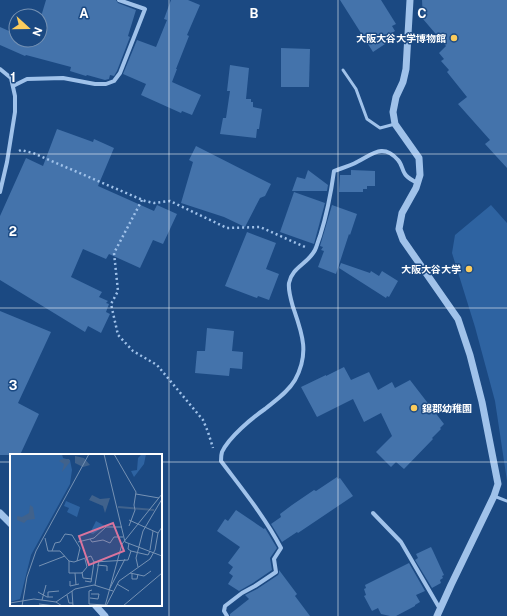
<svg xmlns="http://www.w3.org/2000/svg" width="507" height="616" font-family="'Public Sans','Noto Sans JP',sans-serif">
	<rect width="100%" height="100%" fill="#1b4982"/>
	<polygon fill="#2e63a1" points="491,205 507,223 507,481 495,401 475,327 452,253 455,235"/>
	<g fill="#4473ab">
		<polygon points="46,0 116,0 118,3 136,10 128,36 130,37 117,71 114,76 110,75 109,79 105,80 87,75 86,76 70,71 71,67 26,55 25,56 0,45 0,27 16,34 16,40 31,40 40,44 40,20"/>
		<polygon points="171,0 188,0 200,5 187,35 189,36 176,69 177,69 172,82 201,95 192,115 182,111 181,113 141,95 146,84 123,74 137,40 156,47 167,20 164,19"/>
		<polygon points="340,0 381,0 396,24 392,26 395,31 392,33 394,38 373,52"/>
		<polygon points="422,0 507,0 507,168 485,144 490,140 458,104 467,97 447,72 449,70 441,61 444,59 439,53 446,46 423,19"/>
		<polygon points="281,48 310,49 309,87 281,87"/>
		<polygon points="230,65 249,68 246,99 251,99 251,102 253,102 253,107 262,109 259,129 257,129 256,138 220,134 223,118 226,118 230,91 227,91"/>
		<polygon points="57,129 93,142 94,139 114,148 98,186 154,211 157,205 177,214 163,244 153,240 140,268 109,254 106,259 83,249 71,277 102,292 99,297 108,301 106,303 109,304 106,312 110,314 101,333 88,326 85,332 0,280 0,216 26,158 43,166"/>
		<polygon points="196,146 271,184 265,196 260,198 245,227 224,217 181,203 193,162 189,160"/>
		<polygon points="308,170 328,185 327,191 292,191 297,177 305,179"/>
		<polygon points="351,170 375,171 375,186 367,186 367,189 363,189 363,192 339,192 340,175 351,175"/>
		<polygon points="294,192 325,203 314,244 280,232"/>
		<polygon points="332,205 357,214 350,235 349,234 336,274 318,267 324,251 321,250 323,247 320,246"/>
		<polygon points="247,232 276,243 266,269 279,274 269,300 258,296 257,298 225,286"/>
		<polygon points="341,263 370,273 371,271 379,276 382,271 398,281 389,297 387,296 386,298 339,268"/>
		<polygon points="0,311 51,332 18,403 39,414 20,455 0,455"/>
		<polygon points="207,328 234,331 232,351 243,352 242,369 230,368 229,376 195,373 197,351 205,351"/>
		<polygon points="344,367 351,380 369,372 378,390 392,382 395,388 410,380 444,424 440,428 441,429 432,438 433,439 404,469 396,462 391,467 376,452 392,436 381,413 364,422 353,399 317,417 301,387 326,375 326,376"/>
		<polygon points="337,477 338,479 340,478 353,496 298,533 297,532 282,542 271,524 281,517 280,514 292,505 314,490 316,491"/>
		<polygon points="236,510 264,529 265,528 277,548 270,558 272,570 253,583 239,591 228,584 233,576 229,573 233,567 228,563 240,547 217,531 225,519 228,521"/>
		<polygon points="431,547 433,551 444,575 442,576 443,578 440,580 441,583 432,588 415,560 418,558 416,554"/>
		<polygon points="409,563 425,591 416,595 420,602 415,605 415,606 396,616 390,616 381,614 378,608 372,611 364,596 366,595 364,589 366,588 365,585"/>
		<polygon points="279,570 297,594 295,596 310,616 230,616 230,614 249,599 245,595 257,589 278,575 279,573"/>
	</g>
	<g fill="none" stroke-linecap="round" stroke-linejoin="round">
		<g stroke="#a0c2ea" stroke-width="2.5" stroke-dasharray="2 3" stroke-linecap="butt">
			<polyline points="19,151 21,150 33,153 105,184 145,201 154,203 170,201 227,228 260,227 305,247"/>
			<polyline points="142,200 114,253 118,291 111,304 118,335 133,351 157,365 203,420 208,432 213,448"/>
		</g>
		<g stroke="#a0c2ea" stroke-width="3">
			<polyline points="343,70 356,89 367,119 380,128 395,124"/>
			<polyline points="494,496 507,501"/>
		</g>
		<g stroke="#a0c2ea" stroke-width="4">
			<polyline points="0,69 11,78 15,96 15,112 7,162 0,192"/>
			<polyline points="13,86 27,79 63,78 95,84 106,84 114,81 120,73 145,9 119,0"/>
			<polyline points="373,513 401,542 440,609"/>
			<path d="M 227,616 L 224,611 L 225,606 L 242,593 L 255,586 L 276,572 L 274,559 L 281,548 C 265,517 242,489 221,461 C 221,458 221,455 222,452 C 229,437 252,418 265,409 C 276,400 288,392 295,380 C 310,353 302,333 293,307 C 291,300 288,290 289,283 C 292,267 308,264 315,250 C 317,246 318,241 320,236 C 327,214 331,193 334,171 C 342,168 350,166 357,162 C 373,154 383,143 398,160 C 402,164 402,170 405,174 C 407,178 414,181 417,183"/>
		</g>
		<g stroke="#a0c2ea" stroke-width="7">
			<polyline points="410,0 406,69 403,82 396,97 393,112 395,124 419,158 420,175 416,188 402,213 399,229 403,240 458,319 470,355 482,402 498,484 494,496 451,585 437,616"/>
			<polyline points="0,513 11,524"/>
			<polyline points="95,605 105,616"/>
		</g>
	</g>
	<path fill="none" stroke="#fff" stroke-width="1" stroke-opacity="0.55" d="M 169,0 L 169,616M 338,0 L 338,616M 0,154 L 507,154M 0,308 L 507,308M 0,462 L 11,462M 161,462 L 507,462"/>
	<g fill="#fbcc5d" stroke="#1b4982" stroke-width="1.5">
		<circle cx="454" cy="38" r="4"/>
		<circle cx="469" cy="269" r="4"/>
		<circle cx="414" cy="408" r="4"/>
	</g>
	<g text-anchor="middle" dominant-baseline="central" stroke-width="3" stroke-linejoin="round" paint-order="stroke">
		<g font-size="10" font-weight="bold" fill="#fff" stroke="#1b4982" text-anchor="end">
			<text x="446" y="38">大阪大谷大学博物館</text>
			<text x="461" y="269">大阪大谷大学</text>
			<text x="422" y="408" text-anchor="start">錦郡幼稚園</text>
		</g>
	</g>
	<g transform="translate(10 454)">
		<rect width="152" height="152" fill="#1b4982"/>
		<path d="M 0,0 L 52,0 L 53,4 L 60,6 L 62,16 L 60,30 L 21,101 L 10,145 L 0,148 ZM 132,0 L 136,0 L 134,10 L 124,23 L 121,17 L 127,16 L 128,4 ZM 56,47 L 70,53 L 67,63 L 57,58 L 59,54 L 54,52 ZM 86,67 L 95,72 L 83,80 L 80,79 Z" fill="#2e63a1"/>
		<path d="M 65,2 L 74,4 L 80,11 L 73,13 L 65,9 ZM 53,5 L 59,5 L 60,8 L 52,18 L 54,10 L 49,7 ZM 82,41 L 90,45 L 100,44 L 95,59 L 93,52 L 79,46 ZM 20,51 L 23,53 L 25,65 L 17,66 L 14,69 L 7,66 L 7,62 L 12,63 L 19,59 Z" fill="#40628c"/>
		<path fill="none" stroke="#40628c" stroke-width="2" d="M 108,53 L 144,56"/>
		<path fill="none" stroke="#7692b4" stroke-width="1" d="M 94,0 L 115,88 L 152,102M 104,0 L 126,38 L 124,51 L 125,56 L 119,72M 126,40 L 149,44M 119,66 L 148,79M 35,84 L 38,97 L 50,97 L 59,107 L 64,108 L 81,102 L 84,108M 80,85 L 82,88 L 93,86 L 100,89 L 104,83 L 113,83M 68,88 L 84,84 L 96,73 L 112,73M 119,89 L 118,95 L 121,97 L 138,101 L 140,97M 140,96 L 143,77M 42,97 L 45,89 L 50,88 L 55,80 L 62,81 L 70,94 L 67,107M 59,107 L 59,119 L 72,119 L 77,113 L 75,105M 87,111 L 97,112 L 97,117M 29,112 L 55,102M 128,113 L 126,104 L 133,77 L 152,45M 72,118 L 73,124 L 82,125M 65,119 L 66,131M 120,119 L 134,122 L 141,117M 122,120 L 122,125 L 127,125 L 128,120M 60,127 L 60,132 L 69,130M 75,127 L 81,128 L 84,108 L 118,106 L 121,97M 107,130 L 119,137M 85,131 L 89,107M 100,134 L 115,105M 82,136 L 79,137 L 79,150 L 95,151M 62,137 L 63,152M 28,138 L 37,143 L 43,143M 57,141 L 59,149 L 63,149M 38,143 L 38,138 L 49,137M 80,144 L 88,145 L 89,140 L 81,140M 32,146 L 36,131M 46,148 L 65,135 L 84,131 L 103,137M 0,149 L 24,145 L 46,148 L 52,152M 29,150 L 45,152M 12,152 L 17,123 L 26,97 L 79,0M 95,152 L 112,90 L 152,40M 96,152 L 109,127 L 140,105 L 145,96 L 148,79 L 152,73M 113,152 L 152,119"/>
		<path fill="#da749d" fill-opacity="0.15" stroke="#da749d" stroke-width="2" d="M 103,69 L 114,97 L 79,111 L 69,82 Z"/>
		<rect width="152" height="152" fill="none" stroke="#fff" stroke-width="2"/>
	</g>
	<g font-size="13" text-anchor="middle" font-weight="bold" fill="#fff" stroke="#1b4982" stroke-width="3" stroke-linejoin="round" paint-order="stroke">
		<text x="84" y="18">A</text>
		<text x="254" y="18">B</text>
		<text x="422" y="18">C</text>
		<text x="13" y="82">1</text>
		<text x="13" y="236">2</text>
		<text x="13" y="390">3</text>
	</g>
	<g transform="translate(28 28) rotate(111)"><circle r="19" fill="#1b4982" stroke="#7692b4"/>
	<path d="M0-3L7 15L0 10L-7 15Z" fill="#fbcc5d"/>
	<text y="-6" font-size="11" font-weight="bold" text-anchor="middle" fill="#ffffff">N</text>
	</g>
</svg>
